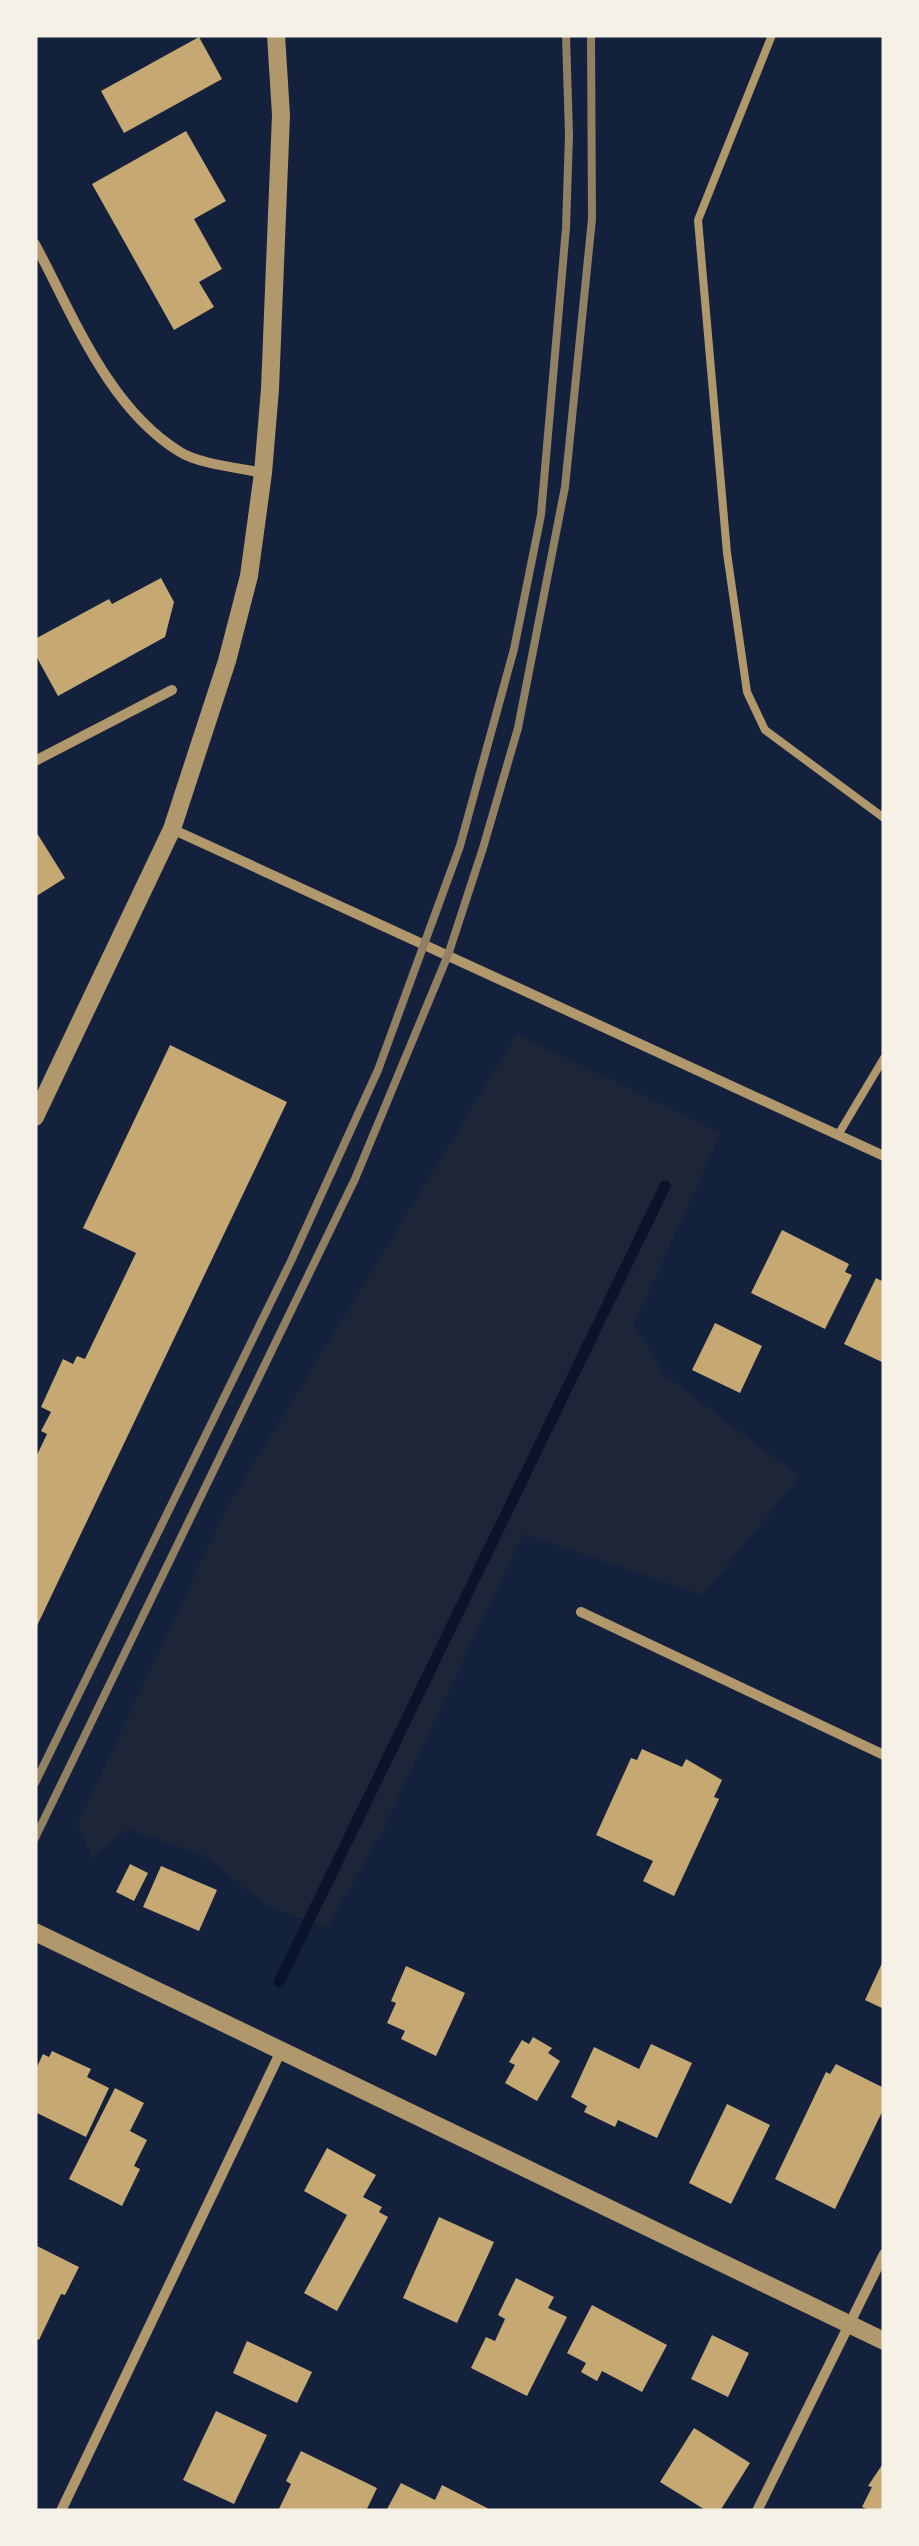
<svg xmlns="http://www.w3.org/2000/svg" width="919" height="2546" font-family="Poppins,sans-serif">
	<rect width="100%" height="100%" fill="#14213d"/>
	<polygon fill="#1d2539" points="517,1034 721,1133 634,1324 663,1373 799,1477 703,1595 523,1534 384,1828 327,1928 266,1905 203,1855 127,1829 92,1858 78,1823 227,1507"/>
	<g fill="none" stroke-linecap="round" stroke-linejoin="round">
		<polyline stroke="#0b132b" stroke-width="11" points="279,1982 665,1186"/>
	</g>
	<g fill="#c6a872">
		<polygon points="199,37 222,79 124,133 101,91"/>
		<polygon points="186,131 226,201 194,219 222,269 199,282 214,307 174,330 92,184"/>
		<polygon points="161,578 174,602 165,637 58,696 35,654 35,639 109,599 112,604"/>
		<polygon points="35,830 65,878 35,897"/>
		<polygon points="170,1045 287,1102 35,1630 35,1459 47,1434 41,1431 51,1412 41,1407 63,1359 73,1364 77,1356 85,1359 136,1253 83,1228"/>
		<polygon points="782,1230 849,1264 845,1272 852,1275 825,1329 751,1293"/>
		<polygon points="876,1278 884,1282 884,1363 844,1344"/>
		<polygon points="715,1323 762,1346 740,1393 692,1370"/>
		<polygon points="642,1749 682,1767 686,1759 722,1780 714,1797 719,1799 674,1896 643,1881 653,1861 596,1835 631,1758 637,1760"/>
		<polygon points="130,1864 148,1873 134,1901 116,1892"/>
		<polygon points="161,1866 217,1890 199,1931 143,1907"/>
		<polygon points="884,1959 884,2009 865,2000"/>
		<polygon points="406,1966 465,1993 436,2056 401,2039 405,2031 387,2023 396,2003 391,2001"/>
		<polygon points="533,2037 552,2048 548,2053 560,2061 537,2101 505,2083 515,2065 509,2062 522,2040 529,2044"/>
		<polygon points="651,2044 692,2063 657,2138 618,2120 615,2127 584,2112 587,2106 571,2097 594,2047 639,2069"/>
		<polygon points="52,2051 91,2069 87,2077 109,2088 86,2137 35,2112 35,2071 43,2054 49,2057"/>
		<polygon points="836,2064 884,2088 884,2108 835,2209 775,2179 826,2072 830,2074"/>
		<polygon points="115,2088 144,2103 130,2131 147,2140 134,2166 140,2169 122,2206 69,2179"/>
		<polygon points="727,2104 770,2125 731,2204 689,2183"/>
		<polygon points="327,2148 376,2175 363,2197 382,2207 379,2212 388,2217 337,2311 304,2293 347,2215 304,2191"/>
		<polygon points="439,2217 494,2242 457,2323 403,2298"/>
		<polygon points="35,2245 79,2267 65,2295 61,2294 39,2340 35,2338"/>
		<polygon points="516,2278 554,2297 548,2308 567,2317 527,2396 471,2368 486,2337 495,2341 505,2319 498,2315"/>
		<polygon points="592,2305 667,2345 642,2392 602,2371 597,2381 581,2372 586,2363 567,2353"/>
		<polygon points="712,2335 749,2353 728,2397 691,2379"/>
		<polygon points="247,2341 312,2372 297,2403 233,2373"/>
		<polygon points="216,2411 267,2435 234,2504 183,2480"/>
		<polygon points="694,2428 750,2463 720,2511 707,2511 660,2482"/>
		<polygon points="301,2451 377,2488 366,2511 278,2511 291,2484 286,2481"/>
		<polygon points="884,2462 884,2511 871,2511 862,2507 872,2487 868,2486"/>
		<polygon points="401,2483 435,2500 442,2485 493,2511 386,2511"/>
	</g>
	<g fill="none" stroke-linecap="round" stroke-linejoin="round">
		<g stroke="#b1986c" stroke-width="8">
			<polyline points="772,35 698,220 727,553 747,692 765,730 884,818"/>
			<polyline points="838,1135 884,1058"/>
		</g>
		<g stroke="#b1986c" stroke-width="10">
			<path d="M 35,244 C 73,315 108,408 180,452 C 199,464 240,468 263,473"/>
			<polyline points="35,761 172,690"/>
			<polyline points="172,829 884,1156"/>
			<polyline points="581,1612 884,1755"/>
			<polyline points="61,2511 281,2051"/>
			<polyline points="757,2511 884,2254"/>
		</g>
		<g stroke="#b1986c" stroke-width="18">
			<polyline points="35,1117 172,829 227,661 249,576 263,473 270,389 281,115 276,35"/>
			<polyline points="35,1932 884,2341"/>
		</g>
		<g stroke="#918062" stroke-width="8">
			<polyline points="35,1783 291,1261 378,1070 460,846 514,649 541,515 566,228 569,135 566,35"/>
			<polyline points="35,1838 355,1179 448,955 483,848 518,728 565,487 592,219 591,35"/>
		</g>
	</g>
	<rect width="919" height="2546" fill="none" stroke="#f6f1e7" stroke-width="75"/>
</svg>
